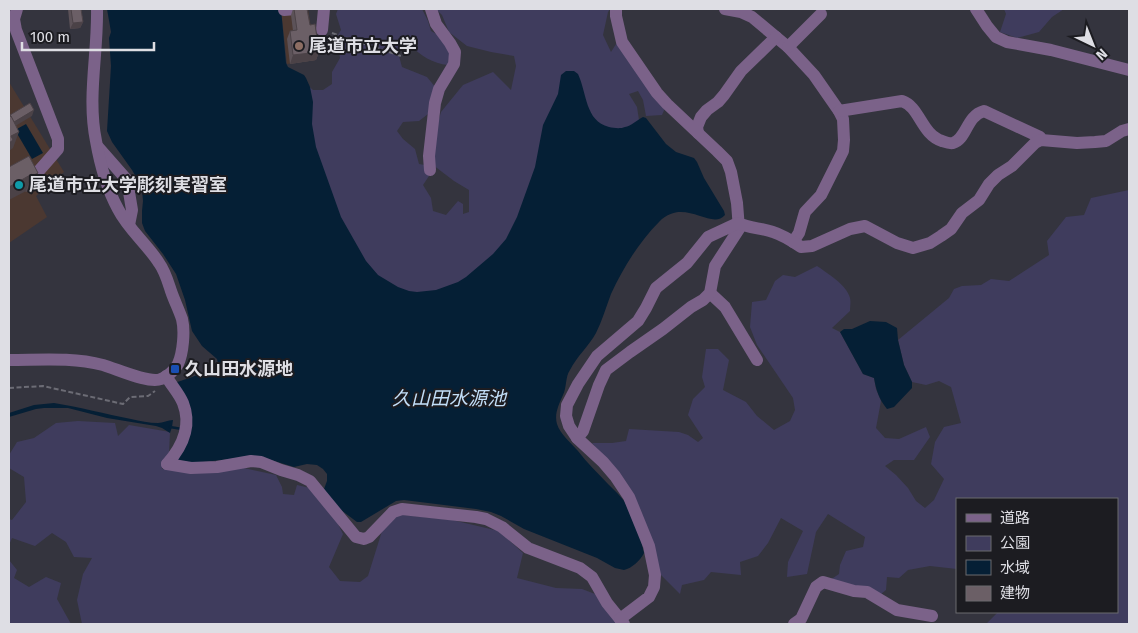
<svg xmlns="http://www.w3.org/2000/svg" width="1138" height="633" font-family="'Fira Sans','Noto Sans JP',sans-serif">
	<rect width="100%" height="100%" fill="#34343e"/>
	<g fill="#4b3831">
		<polygon points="281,9 308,9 316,60 287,64"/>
		<polygon points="9,82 64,172 36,196 47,217 9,243"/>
	</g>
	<g fill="#3f3c5d">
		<path d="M 338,9 L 422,9 L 428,21 L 431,31 L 451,42 L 448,65 C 433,64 420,55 410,45 L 399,48 L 399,56 L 402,67 L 427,77 L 436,88 L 428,114 L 419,121 L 403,122 L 397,131 L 403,139 L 415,149 L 419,164 L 425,165 L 429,176 L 423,185 L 431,198 L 433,211 L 446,215 L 458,201 L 463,204 L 463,214 L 469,212 L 469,190 L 454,181 L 433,165 L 435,133 L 441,112 L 463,85 L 493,72 L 511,90 L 516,66 L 514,56 L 491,52 L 467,46 L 449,32 L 442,15 L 436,9 L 610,9 L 608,12 L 603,35 L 611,52 L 618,41 L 665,108 L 662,115 L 646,116 L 643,100 L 638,91 L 629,94 L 637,107 L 639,120 L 645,121 L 550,152 L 498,263 L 453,288 L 397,298 L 326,215 L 301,79 L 313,90 L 323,90 L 332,84 L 332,72 L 340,58 L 336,38 L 341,30 L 336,14 Z"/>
		<polygon points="1004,9 1064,9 1052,17 1039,32 1017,38 1000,32 1006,14"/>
		<path d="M 1129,190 L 1129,624 L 986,624 L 998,612 L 1117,612 L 1117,499 L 957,499 L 957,569 L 930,566 L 908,570 L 899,578 L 887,577 L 886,590 L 881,594 L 830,580 L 839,574 L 840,565 L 846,551 L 863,547 L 865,537 L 828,514 L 816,532 L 807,574 L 787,577 L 788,562 L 803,531 L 781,518 L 768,543 L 758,556 L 740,562 L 741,575 L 711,572 L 704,580 L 682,585 L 680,594 L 658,572 L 616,471 L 592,443 L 612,443 L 626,441 L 629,429 L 679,432 L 688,435 L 698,442 L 703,438 L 688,415 L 693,399 L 705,387 L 702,377 L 706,349 L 718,349 L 729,360 L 723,390 L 746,402 L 757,416 L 774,430 L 790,421 L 795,410 L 793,398 L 757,345 L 750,327 L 752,302 L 766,300 L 775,281 L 783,275 L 795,277 L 817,266 C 827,273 847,285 850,298 C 851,302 850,307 850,311 L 832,328 L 840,332 L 863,374 L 874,378 L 876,389 L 881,401 L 876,428 L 885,438 L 899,439 L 926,427 L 930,437 L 914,460 L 894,460 L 885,466 L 896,475 L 908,488 L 916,501 L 925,508 L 934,500 L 944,479 L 931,464 L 935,442 L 944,427 L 961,423 L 951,387 L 939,381 L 926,385 L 912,382 L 904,365 L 898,340 L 949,298 L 954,289 L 962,286 L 981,285 L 991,279 L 1009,281 L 1049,255 L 1047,241 L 1066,217 L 1084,215 L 1091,198 Z"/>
		<polygon points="78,421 115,423 118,436 129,425 170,432 169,454 162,469 212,470 244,468 276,475 282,487 283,494 294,495 297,485 310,488 336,520 343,534 329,567 340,581 360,582 368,576 382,531 394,514 452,520 499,531 523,553 517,578 556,588 582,589 595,594 620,624 82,624 77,600 83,574 92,558 74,557 66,542 52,533 35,546 12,538 9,545 9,519 12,520 26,502 24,477 9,468 9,455 17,442 34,438 56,423"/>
		<polygon points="9,560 17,570 14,578 29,587 46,577 61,583 57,599 71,624 9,624"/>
	</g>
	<g fill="#051f35">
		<path d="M 107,9 L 281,9 L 286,63 L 288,67 L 304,75 L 306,78 L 310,87 L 313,102 L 312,124 L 316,147 L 341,217 L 366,261 L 378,275 L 398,287 L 409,291 L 417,292 L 436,290 L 458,282 L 466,277 L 493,254 L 506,239 L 517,217 L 535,167 L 543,125 L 558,94 L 561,75 L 566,71 L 574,71 L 578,74 C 587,93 585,121 609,127 C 614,128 620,129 625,127 C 631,126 637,120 643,117 L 646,118 L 666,144 L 676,152 L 694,158 L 697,162 L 704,178 L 724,211 L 725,215 C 711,231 684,196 659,222 C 639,242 623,268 611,294 C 606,307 602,321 596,333 C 589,346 577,356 570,370 C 565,377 567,387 563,395 C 559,404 554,414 557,424 C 560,434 571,443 578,451 C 587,463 598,473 608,484 C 616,492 625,500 630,510 C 637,522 641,540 644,553 C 640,561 632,568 624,570 L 615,568 L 597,558 L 524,529 L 501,516 L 491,512 L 476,509 L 404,500 L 396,501 L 361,522 L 357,522 L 337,507 L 324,489 L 327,481 L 327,474 L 323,469 L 317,465 L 307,464 L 294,467 L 258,456 L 194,463 L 177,460 L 187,442 L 177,382 C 187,379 212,371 218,363 L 217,359 L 202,346 L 192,331 L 185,300 L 176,274 L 163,254 L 145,231 L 142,223 L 142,211 L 143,201 L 142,190 L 139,182 L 132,170 L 112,142 L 107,131 L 111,66 L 109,38 L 111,32 Z"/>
		<polygon points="26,124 43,153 32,159 15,130"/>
		<path d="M 870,321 L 886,322 L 897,328 L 898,340 L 904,365 L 912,382 L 912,388 L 894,407 L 887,409 C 879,399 876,390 874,378 L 863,374 L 840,332 L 844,329 L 852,329 Z"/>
		<path d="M 54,403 C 80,407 105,414 131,419 C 140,421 149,423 158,423 C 163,423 168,420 173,420 L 172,427 L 170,433 L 162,428 L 156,426 L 107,418 L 68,408 L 44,408 L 36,409 L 9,417 L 9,413 L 34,405 Z"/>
	</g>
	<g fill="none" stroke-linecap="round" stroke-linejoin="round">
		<polyline stroke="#051f35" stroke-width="2.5" points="170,427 182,429"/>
		<g stroke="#6c6c75" stroke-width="2" stroke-dasharray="5 2.5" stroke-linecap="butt">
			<polyline points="332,33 401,56"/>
			<polyline points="9,388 43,386 123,404 130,397 148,396 155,391"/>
		</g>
		<g stroke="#7b6289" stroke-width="12">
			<polyline points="17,9 14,19 16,30 58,139 58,149 37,173"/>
			<polyline points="284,9 284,10 295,9"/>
			<polyline points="725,9 741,12 752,17 788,47 814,75 839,111 843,119 844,140 843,151 821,195 805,212 799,233 793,242"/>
			<polyline points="976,9 987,26 996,37 1007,42 1051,50 1129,70"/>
			<polyline points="322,30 324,9"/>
			<polyline points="788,47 821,14"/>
			<path d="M 839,111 L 902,101 C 920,107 921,134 942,141 C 945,142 950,144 953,143 C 967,139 966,116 984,111 L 1040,137 L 1041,140"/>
			<polyline points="698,133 697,127 701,117 707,110 718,102 724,95 741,71 776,37"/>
			<polyline points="98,147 127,180 132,210 129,225"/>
			<polyline points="430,170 429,156 435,103 439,89 454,64 455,52 450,43 436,24 431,9"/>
			<polyline points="710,293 725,307 757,360"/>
			<path d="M 9,360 C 40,360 72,357 103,365 C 117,369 149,384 161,379 C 167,377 175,370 178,364 C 183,353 185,331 182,319 C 179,310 174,300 171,291 C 168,282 165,271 159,263 C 147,244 128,229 118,209 C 107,189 100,164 96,141 C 87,97 98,53 97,9"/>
			<path d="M 166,376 C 171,385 179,393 183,403 C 192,426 183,446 167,464"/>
			<polyline points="577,438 583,431 599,385 606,370 630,352 663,329 691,307 703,300 710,293 715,266 739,229 737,203 731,172 727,161 717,151 667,104 657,93 622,42 616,16 616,9"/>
			<polyline points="167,464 191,468 217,467 251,461 261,462 281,470 298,475 310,481 356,537 364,539 369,537 393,512 402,509 476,517 486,519 502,527 528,548 580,568 592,577 607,603 624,624"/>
			<path d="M 620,619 L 649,597 L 654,587 L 655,575 L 649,546 L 629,497 L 615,476 L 603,462 L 577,438 L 569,426 L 566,416 L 567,405 L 578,384 L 597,356 L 638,321 L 646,308 L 656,288 L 687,263 L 708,237 L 738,223 C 749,228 761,228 773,232 C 783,235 792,241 801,247 L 812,246 L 850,229 L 865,226 L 897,243 L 913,248 L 930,243 L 941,236 L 951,229 L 962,213 L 979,200 L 989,184 L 998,175 L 1012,166 L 1035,143 L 1041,140 L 1077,143 L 1095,142 L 1106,141 L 1122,131 L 1129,129"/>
			<polyline points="794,624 801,619 816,587 823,582 854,591 867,592 897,610 932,616"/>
		</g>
	</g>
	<g fill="#5c5258">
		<polygon points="68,9 81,9 83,22 80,28 70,29"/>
		<polygon points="293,9 307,9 310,25 319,52 316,60 290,64 287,39 290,31 293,31 291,15"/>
		<polygon points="9,167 38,173 32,189 26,192"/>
	</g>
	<g fill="#4b4247">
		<polygon points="83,22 80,28 70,29 73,23"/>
		<polygon points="319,52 316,60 290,64 293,55"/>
		<polygon points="34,110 32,116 12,128 14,122"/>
		<polygon points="19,132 13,148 9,151 9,152 9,141 11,136"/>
		<polygon points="38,173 32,189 26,192 32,176"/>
		<polygon points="32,174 26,191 9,200 9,187"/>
	</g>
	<g fill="#6b5f66" stroke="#4b4247">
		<polygon points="71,9 81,9 83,22 73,23"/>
		<polygon points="294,9 307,9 310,25 315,24 319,52 293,55 290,31 297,30"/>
		<polygon points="30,103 34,110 14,122 10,115"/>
		<polygon points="11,116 19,132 11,136 13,140 9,143 9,117"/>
		<polygon points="29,156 38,173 32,176 32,174 9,187 9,167"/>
	</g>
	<circle fill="#8d6e63" stroke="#1c1c21" stroke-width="2" cx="299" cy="46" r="5"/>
	<circle fill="#0f9aa8" stroke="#1c1c21" stroke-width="2" cx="19" cy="185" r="5"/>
	<rect fill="#1a4fb4" stroke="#1c1c21" stroke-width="2" x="170" y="364" width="10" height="10" rx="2.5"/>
	<g text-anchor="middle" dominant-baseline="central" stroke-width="4" stroke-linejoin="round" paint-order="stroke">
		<g font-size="18" font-weight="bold" fill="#dedee4" stroke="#1c1c21" text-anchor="start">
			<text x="309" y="46">尾道市立大学</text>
			<text x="29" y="185">尾道市立大学彫刻実習室</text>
			<text x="185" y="369">久山田水源地</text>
		</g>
		<g font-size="19" font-style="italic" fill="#c2def8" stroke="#1c1c21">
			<text x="449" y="398">久山田水源池</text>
		</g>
	</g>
	<rect width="1138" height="633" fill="none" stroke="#dedee4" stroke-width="20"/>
	<rect x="956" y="498" width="162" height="115" fill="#1c1c21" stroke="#6a6a6f"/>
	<rect x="966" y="514" width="25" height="8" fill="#7b6289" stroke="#6a6a6f"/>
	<text x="1000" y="523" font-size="15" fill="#dedee4">道路</text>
	<rect x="966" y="536" width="25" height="15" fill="#3f3c5d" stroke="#6a6a6f"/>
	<text x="1000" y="548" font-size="15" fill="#dedee4">公園</text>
	<rect x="966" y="560" width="25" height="15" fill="#051f35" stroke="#6a6a6f"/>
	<text x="1000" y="573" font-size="15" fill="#dedee4">水域</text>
	<rect x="966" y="586" width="25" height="15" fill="#6b5f66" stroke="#6a6a6f"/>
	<text x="1000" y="598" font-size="15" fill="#dedee4">建物</text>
	<g transform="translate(1093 45) rotate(137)" stroke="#1c1c21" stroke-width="4" paint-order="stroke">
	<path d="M0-4L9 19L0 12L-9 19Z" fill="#dedee4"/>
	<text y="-8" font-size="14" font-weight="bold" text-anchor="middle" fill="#dedee4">N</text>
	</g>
	<path d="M22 42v8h132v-8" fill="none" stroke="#dedee4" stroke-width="2.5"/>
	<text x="30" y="42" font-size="15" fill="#dedee4" stroke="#1c1c21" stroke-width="4" paint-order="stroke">100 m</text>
</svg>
